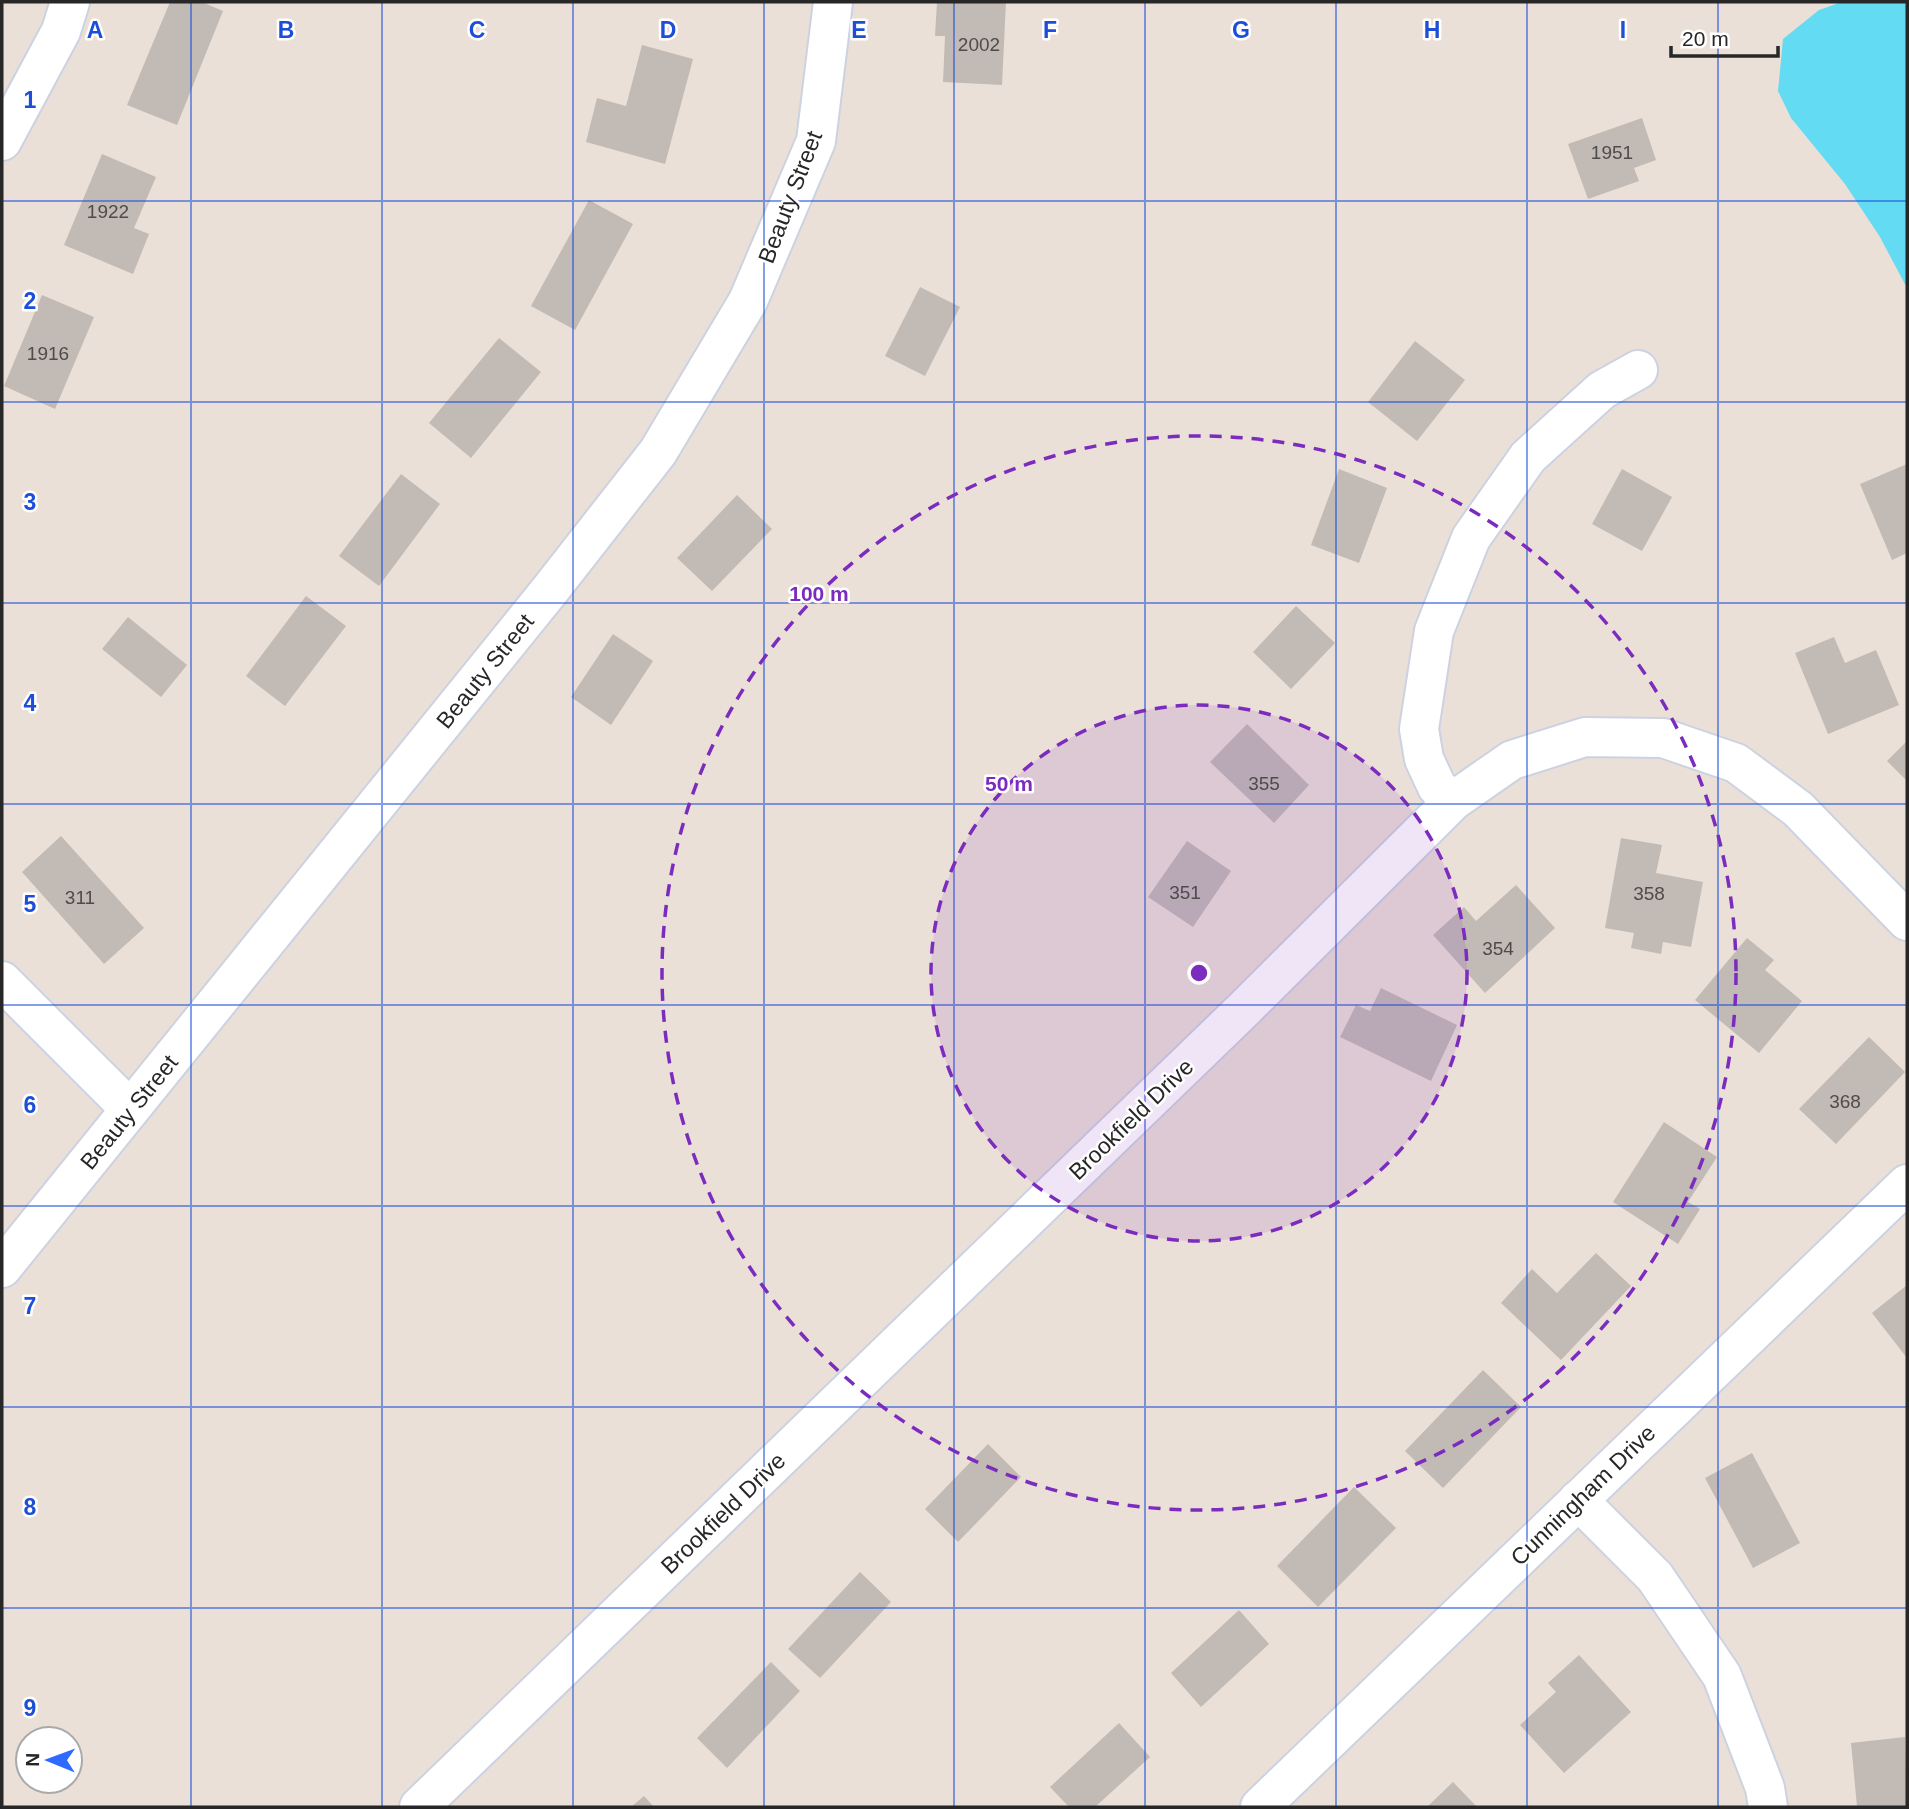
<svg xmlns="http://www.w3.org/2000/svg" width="1909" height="1809" font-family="Arial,sans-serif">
	<rect width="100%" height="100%" fill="#ebe0d7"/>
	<polygon fill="#63dbf3" points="1842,2 1907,2 1907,288 1880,237 1845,184 1791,118 1778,91 1783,39 1819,10"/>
	<g fill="#c2bab4">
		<polygon points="170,2 202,2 223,11 177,125 127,105"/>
		<polygon points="937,2 1006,2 1002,85 943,82 945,36 935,36"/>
		<polygon points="642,45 693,59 665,164 586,142 597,98 626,106"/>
		<polygon points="1642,118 1656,160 1634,168 1639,181 1588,199 1568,144"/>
		<polygon points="102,154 156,177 134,228 149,234 133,274 64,245"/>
		<polygon points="589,200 633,224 575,330 531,306"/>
		<polygon points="920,287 960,307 925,376 885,356"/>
		<polygon points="42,295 94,317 55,409 4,386"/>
		<polygon points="499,338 541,372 471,458 429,423"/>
		<polygon points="1415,341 1465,380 1417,441 1368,402"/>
		<polygon points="1907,464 1907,553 1892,560 1860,484"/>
		<polygon points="1339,469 1387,488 1359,563 1311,545"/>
		<polygon points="1622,469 1672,497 1642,551 1592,524"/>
		<polygon points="401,474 440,504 379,586 339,556"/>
		<polygon points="737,495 772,529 712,591 677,558"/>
		<polygon points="306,596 346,626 285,706 246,676"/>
		<polygon points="1296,606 1335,643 1291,689 1253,652"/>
		<polygon points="128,617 187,665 161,697 102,649"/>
		<polygon points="613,634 653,661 611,725 571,697"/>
		<polygon points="1834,637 1845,663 1876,650 1899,705 1828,734 1795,653"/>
		<polygon points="1247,724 1309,785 1274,823 1210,762"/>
		<polygon points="1907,741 1907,781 1887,761"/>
		<polygon points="61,836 144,928 104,964 22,872"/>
		<polygon points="1621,838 1662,845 1656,873 1703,882 1691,947 1663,942 1661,954 1631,948 1634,933 1605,928"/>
		<polygon points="1187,841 1231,871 1193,927 1148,897"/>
		<polygon points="1516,885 1555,928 1485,993 1433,935 1464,907 1476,921"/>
		<polygon points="1747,938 1774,960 1765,970 1802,1001 1759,1053 1695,1000"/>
		<polygon points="1381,988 1457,1025 1431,1081 1340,1037 1356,1005 1370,1011"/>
		<polygon points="1869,1037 1905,1072 1836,1144 1799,1109"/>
		<polygon points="1664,1122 1717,1157 1688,1202 1700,1209 1678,1244 1613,1202"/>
		<polygon points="1596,1253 1631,1286 1561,1360 1501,1303 1532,1269 1557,1293"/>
		<polygon points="1907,1285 1907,1358 1872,1313"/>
		<polygon points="1483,1370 1521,1407 1443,1488 1405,1451"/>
		<polygon points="988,1444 1021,1477 958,1542 925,1509"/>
		<polygon points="1752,1453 1800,1543 1753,1568 1705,1478"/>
		<polygon points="1354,1487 1396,1528 1318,1607 1277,1566"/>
		<polygon points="860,1572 891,1602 820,1678 788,1649"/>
		<polygon points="1239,1610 1269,1644 1201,1707 1171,1673"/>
		<polygon points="1579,1655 1631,1712 1564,1773 1520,1725 1556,1692 1548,1683"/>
		<polygon points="771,1662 800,1691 727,1768 697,1738"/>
		<polygon points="1119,1723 1150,1757 1095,1807 1069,1807 1050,1787"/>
		<polygon points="1905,1737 1907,1807 1857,1807 1851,1743"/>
		<polygon points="1453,1782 1477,1807 1427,1807"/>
		<polygon points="644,1796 654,1807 631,1807"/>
	</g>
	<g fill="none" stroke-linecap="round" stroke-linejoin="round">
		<defs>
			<g id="minor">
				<polyline points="2,141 61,31 70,2"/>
				<polyline points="1453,801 1437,787 1424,759 1419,729 1434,631 1471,538 1528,457 1602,390 1638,370"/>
				<polyline points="2,981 130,1109"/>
				<polyline points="2,1268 550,590 658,452 748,301 816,141 833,2"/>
				<polyline points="1578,1500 1655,1577 1722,1676 1765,1788 1768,1807"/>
				<polyline points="419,1807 1244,1009 1453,801 1512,760 1585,737 1663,738 1736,763 1798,809 1907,921"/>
				<polyline points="1260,1807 1907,1184"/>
			</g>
		</defs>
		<use href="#minor" stroke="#ccd2e1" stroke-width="42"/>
		<use href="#minor" stroke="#fff" stroke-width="38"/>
	</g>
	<path fill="none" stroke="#1d4ed8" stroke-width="2" stroke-opacity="0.55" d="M 191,2 L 191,1807M 382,2 L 382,1807M 573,2 L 573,1807M 764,2 L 764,1807M 954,2 L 954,1807M 1145,2 L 1145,1807M 1336,2 L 1336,1807M 1527,2 L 1527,1807M 1718,2 L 1718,1807M 2,201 L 1907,201M 2,402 L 1907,402M 2,603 L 1907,603M 2,804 L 1907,804M 2,1005 L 1907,1005M 2,1206 L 1907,1206M 2,1407 L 1907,1407M 2,1608 L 1907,1608"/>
	<circle cx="1199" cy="973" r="268" fill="#7b2cbf" fill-opacity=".12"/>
	<g fill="none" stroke="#7b2cbf" stroke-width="3.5" stroke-dasharray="12 9">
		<circle cx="1199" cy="973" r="268"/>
		<circle cx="1199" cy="973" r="537"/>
	</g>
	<g text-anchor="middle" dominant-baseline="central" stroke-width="5" stroke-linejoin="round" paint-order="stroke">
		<g font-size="19" fill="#4e4c4a">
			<text x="979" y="44">2002</text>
			<text x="1612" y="152">1951</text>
			<text x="108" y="211">1922</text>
			<text x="48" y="353">1916</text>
			<text x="1264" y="783">355</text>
			<text x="1185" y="892">351</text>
			<text x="1649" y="893">358</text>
			<text x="80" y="897">311</text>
			<text x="1498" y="948">354</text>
			<text x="1845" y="1101">368</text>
		</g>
		<g font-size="23" fill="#272727" stroke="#fff">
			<text transform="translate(790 197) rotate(-69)">Beauty Street</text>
			<text transform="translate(485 671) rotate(-51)">Beauty Street</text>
			<text transform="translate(129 1112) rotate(-51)">Beauty Street</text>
			<text transform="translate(1131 1119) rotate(-44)">Brookfield Drive</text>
			<text transform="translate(1583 1495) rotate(-44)">Cunningham Drive</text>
			<text transform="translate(723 1513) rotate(-44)">Brookfield Drive</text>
		</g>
	</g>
	<g font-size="23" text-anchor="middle" font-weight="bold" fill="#1d4ed8" stroke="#fff" stroke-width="5" stroke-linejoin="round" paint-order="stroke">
		<text x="95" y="38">A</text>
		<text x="286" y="38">B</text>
		<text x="477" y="38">C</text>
		<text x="668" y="38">D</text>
		<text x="859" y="38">E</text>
		<text x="1050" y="38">F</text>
		<text x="1241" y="38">G</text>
		<text x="1432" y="38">H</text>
		<text x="1623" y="38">I</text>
		<text x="30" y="108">1</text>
		<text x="30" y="309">2</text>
		<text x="30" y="510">3</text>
		<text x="30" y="711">4</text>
		<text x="30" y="912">5</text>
		<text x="30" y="1113">6</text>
		<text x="30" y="1314">7</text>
		<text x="30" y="1515">8</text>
		<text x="30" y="1716">9</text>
	</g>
	<circle cx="1199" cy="973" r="10" fill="#7b2cbf" stroke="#fff" stroke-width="3.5"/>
	<g font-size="21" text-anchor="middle" font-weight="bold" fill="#7b2cbf" stroke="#fff" stroke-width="5" stroke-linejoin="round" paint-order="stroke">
		<text x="819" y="601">100 m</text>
		<text x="1009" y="791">50 m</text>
	</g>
	<rect width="1909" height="1809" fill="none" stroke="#272727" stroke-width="7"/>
	<g transform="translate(49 1760) rotate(271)"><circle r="33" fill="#ffffff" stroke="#a9a9a9" stroke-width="2"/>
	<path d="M0-5L12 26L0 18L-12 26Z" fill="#2f6aff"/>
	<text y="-10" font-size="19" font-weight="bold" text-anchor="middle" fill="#272727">N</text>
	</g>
	<path d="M1671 46v10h107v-10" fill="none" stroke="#272727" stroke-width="3.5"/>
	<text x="1682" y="46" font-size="21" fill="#272727" stroke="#ffffff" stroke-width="5" paint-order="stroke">20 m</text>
</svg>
